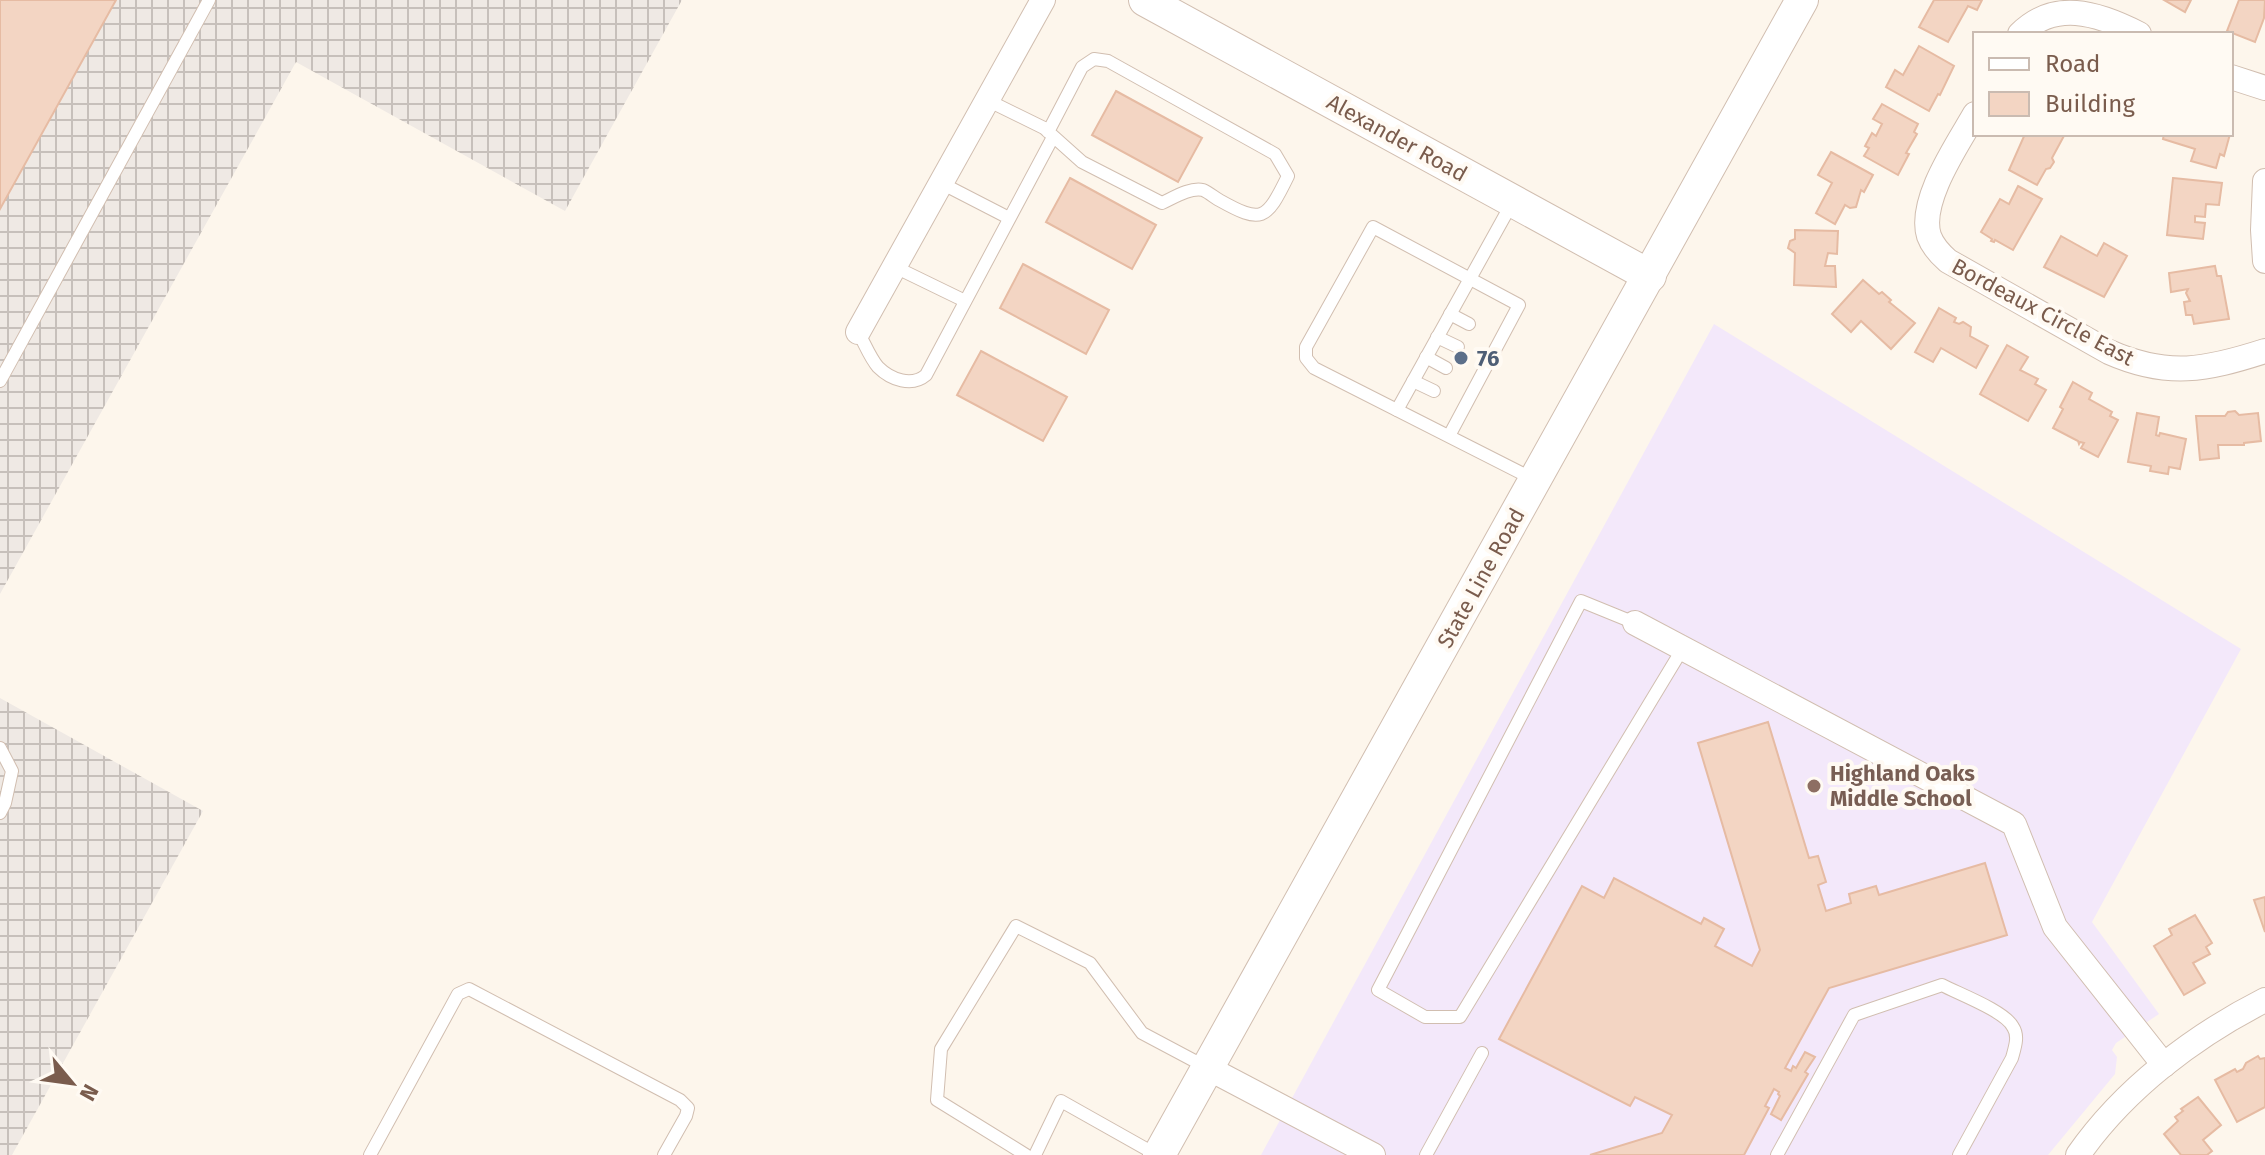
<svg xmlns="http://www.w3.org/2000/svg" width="2265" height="1155" font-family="'Fira Sans',sans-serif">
	<defs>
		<pattern id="industrial-grid" width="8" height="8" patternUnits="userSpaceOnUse" patternTransform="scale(2)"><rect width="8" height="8" fill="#efe9e4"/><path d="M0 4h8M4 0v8" fill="none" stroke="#c7c0bb"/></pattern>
	</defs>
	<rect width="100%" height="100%" fill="#fdf6ec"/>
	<g fill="url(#industrial-grid)">
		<polygon points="0,0 682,0 565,211 296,62 0,594"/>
		<polygon points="0,698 203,811 12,1155 0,1155"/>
	</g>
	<polygon fill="#f3e8fa" points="1714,324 2241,649 2092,922 2159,1014 2116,1043 2112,1050 2117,1057 2115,1074 2048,1155 1261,1155"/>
	<g fill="#f3d5c3" stroke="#e6bba3" stroke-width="2">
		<polygon points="0,0 116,0 0,209"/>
		<polygon points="1934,0 1982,0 1977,10 1968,6 1948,42 1919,27"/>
		<polygon points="2164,0 2191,0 2185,12"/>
		<polygon points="2239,0 2265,0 2264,18 2255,42 2227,31"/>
		<polygon points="1919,46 1954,66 1940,95 1938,94 1929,111 1886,87 1895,70 1903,75"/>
		<polygon points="1116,91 1202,138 1178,182 1092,135"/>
		<polygon points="1882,104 1918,124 1914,132 1917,134 1906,153 1909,154 1898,175 1864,156 1869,148 1865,146 1872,133 1876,136 1882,124 1873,119"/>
		<polygon points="2025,134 2065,134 2052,158 2054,162 2050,168 2046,169 2037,185 2009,170"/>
		<polygon points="2164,134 2230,134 2224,156 2220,154 2216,168 2191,161 2195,149 2163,139"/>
		<polygon points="1831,152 1873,175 1864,192 1861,190 1856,207 1850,208 1845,205 1835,224 1816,213 1832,183 1818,175"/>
		<polygon points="1070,178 1156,225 1132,269 1046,222"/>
		<polygon points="2173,178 2222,183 2219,205 2206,204 2205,217 2195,216 2195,222 2205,223 2203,239 2167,235"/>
		<polygon points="2018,186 2042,199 2013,250 1995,240 1994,242 1991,241 1992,239 1981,232 2000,199 2009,204"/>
		<polygon points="1795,230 1838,231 1837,254 1828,253 1825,266 1835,266 1836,287 1794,285 1795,253 1788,248 1790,241 1795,239"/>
		<polygon points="2061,236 2097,256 2104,243 2127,256 2104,297 2044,267"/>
		<polygon points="1023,264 1109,310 1086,354 1000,308"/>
		<polygon points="2215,266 2217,276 2221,276 2229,319 2194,324 2192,315 2186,315 2184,302 2190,301 2186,293 2188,289 2171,292 2169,273"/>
		<polygon points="1863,280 1879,294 1882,292 1891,300 1889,302 1915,323 1891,349 1861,321 1851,332 1832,314"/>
		<polygon points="1939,308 1956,318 1954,322 1959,324 1963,322 1971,327 1970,336 1988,346 1976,368 1941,348 1933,362 1915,352"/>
		<polygon points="2007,345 2028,357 2020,370 2038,379 2035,384 2046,390 2028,421 1980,394"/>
		<polygon points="981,351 1067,397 1043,441 957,395"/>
		<polygon points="2073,382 2092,393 2089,399 2112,412 2110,416 2118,420 2098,457 2081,448 2084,443 2080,442 2079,444 2078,441 2053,428 2063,409 2060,407"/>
		<polygon points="2235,411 2239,415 2258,413 2261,441 2244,443 2244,445 2218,445 2219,458 2200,460 2196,416 2225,416 2228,412"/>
		<polygon points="2137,413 2159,417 2156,435 2159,436 2160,433 2186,439 2180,469 2169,467 2168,474 2150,471 2151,466 2128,462"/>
		<polygon points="1768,722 1809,858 1818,856 1826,882 1818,885 1826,911 1851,903 1849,894 1876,886 1879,895 1985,863 2007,935 1829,988 1785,1068 1791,1071 1793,1066 1796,1068 1805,1052 1815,1057 1805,1072 1808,1074 1781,1120 1771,1114 1780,1096 1778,1094 1779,1092 1774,1089 1765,1106 1769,1108 1744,1155 1590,1155 1662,1133 1672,1115 1635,1097 1630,1106 1499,1039 1582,886 1604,898 1614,878 1701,924 1704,918 1724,929 1715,946 1752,966 1760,950 1698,743"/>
		<polygon points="2265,897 2265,932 2254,900"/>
		<polygon points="2195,915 2212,943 2206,947 2210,954 2193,963 2205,983 2184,995 2154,946 2172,935 2169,929"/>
		<polygon points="2258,1056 2260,1059 2265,1058 2265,1107 2237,1122 2215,1080 2235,1069 2237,1072 2243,1069 2246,1063"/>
		<polygon points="2198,1097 2221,1125 2203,1140 2212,1151 2207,1155 2181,1155 2164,1134 2178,1121 2175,1117 2183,1111 2181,1109"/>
	</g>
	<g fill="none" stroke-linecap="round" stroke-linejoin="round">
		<defs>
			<g id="service">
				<path d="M 987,100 L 1044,128 L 1082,162 L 1162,203 C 1173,198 1190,187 1203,190 C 1208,192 1214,197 1219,200 C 1262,224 1266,221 1288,176 L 1275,154 L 1108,61 L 1094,59 L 1082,67 L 1048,132"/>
				<polyline points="941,183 1009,218"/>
				<polyline points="895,267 965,301"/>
				<polyline points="1450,314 1469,324"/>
				<path d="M 858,332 C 864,342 870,358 878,367 C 891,380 912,387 926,375 L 1053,137"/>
				<polyline points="1437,337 1458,347"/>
				<polyline points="1426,357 1446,368"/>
				<polyline points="0,381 209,0"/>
				<polyline points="1413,381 1434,391"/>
				<polyline points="1397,410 1512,203"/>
				<polyline points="1449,436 1519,305 1373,227 1306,347 1306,358 1314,368 1533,479"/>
				<polyline points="1635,623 1581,601 1378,990 1425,1017 1460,1017 1683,648"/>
				<polyline points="0,748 12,771 5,803 0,813"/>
				<polyline points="370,1155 458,994 469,989 680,1100 688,1108 686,1116 664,1155"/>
				<polyline points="1026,1155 937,1100 941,1049 1016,926 1090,963 1142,1033 1206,1067"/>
				<polyline points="1035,1155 1061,1101 1157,1155"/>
				<polyline points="1426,1155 1482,1053"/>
				<path d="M 1777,1155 L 1854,1015 L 1942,985 C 1959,994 2005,1011 2013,1027 C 2019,1036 2015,1047 2012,1058 L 1959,1155"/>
			</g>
			<g id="minor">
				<path d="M 2020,34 C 2054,0 2096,12 2139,34"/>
				<polyline points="2231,77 2265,88"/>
				<path d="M 1975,114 C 1958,144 1918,201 1929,236 C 1933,247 1940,254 1948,261 L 2109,352 C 2168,378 2206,370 2265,351"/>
				<polyline points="2265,181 2263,230 2265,261"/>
				<polyline points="858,332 1043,0"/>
				<polyline points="1635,623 2014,824 2055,927 2164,1065"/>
				<polyline points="1206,1067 1373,1155"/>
				<path d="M 2078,1155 C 2124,1089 2194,1036 2265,1000"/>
			</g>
			<g id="tertiary">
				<polyline points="1145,0 1650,276"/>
				<polyline points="1159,1155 1802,0"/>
			</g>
		</defs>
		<use href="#service" stroke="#d1beb0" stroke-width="14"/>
		<use href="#minor" stroke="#d1beb0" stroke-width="26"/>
		<use href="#tertiary" stroke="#d1beb0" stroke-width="34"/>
		<use href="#service" stroke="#fff" stroke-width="12"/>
		<use href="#minor" stroke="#fff" stroke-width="24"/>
		<use href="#tertiary" stroke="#fff" stroke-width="32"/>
	</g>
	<circle fill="#5c6f8a" stroke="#fffaf3" stroke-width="3" cx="1461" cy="358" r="8"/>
	<circle fill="#8d6e63" stroke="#fffaf3" stroke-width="3" cx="1814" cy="786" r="8"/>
	<g text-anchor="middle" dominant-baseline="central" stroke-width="8" stroke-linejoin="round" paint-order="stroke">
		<g font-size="22" fill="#7a5c4d" stroke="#fffaf3">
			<text transform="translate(1397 138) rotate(29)">Alexander Road</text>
			<text transform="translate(2043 312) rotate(28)">Bordeaux Circle East</text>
			<text transform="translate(1481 578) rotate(-61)">State Line Road</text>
		</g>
		<g font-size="22" font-weight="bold" fill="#4e5e75" stroke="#fffaf3" text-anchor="start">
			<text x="1477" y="358">76</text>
		</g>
		<g font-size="22" font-weight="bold" fill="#785e54" stroke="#fffaf3" text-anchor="start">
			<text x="1830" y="773">Highland Oaks<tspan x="1830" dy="25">Middle School</tspan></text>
		</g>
	</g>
	<rect x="1973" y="32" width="260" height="104" fill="#fffaf3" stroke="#cabbb1" stroke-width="2"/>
	<rect x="1989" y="58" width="40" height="12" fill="#ffffff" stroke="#cabbb1" stroke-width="2"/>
	<text x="2045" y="72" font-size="24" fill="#7a5c4d">Road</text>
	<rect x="1989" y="92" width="40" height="24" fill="#f3d5c3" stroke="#cabbb1" stroke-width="2"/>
	<text x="2045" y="112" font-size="24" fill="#7a5c4d">Building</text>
	<g transform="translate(72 1083) rotate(119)" stroke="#fffaf3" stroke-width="6" paint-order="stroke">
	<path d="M0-6L14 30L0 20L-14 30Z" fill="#7a5c4d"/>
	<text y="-12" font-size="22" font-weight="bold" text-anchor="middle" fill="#7a5c4d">N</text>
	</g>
</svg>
